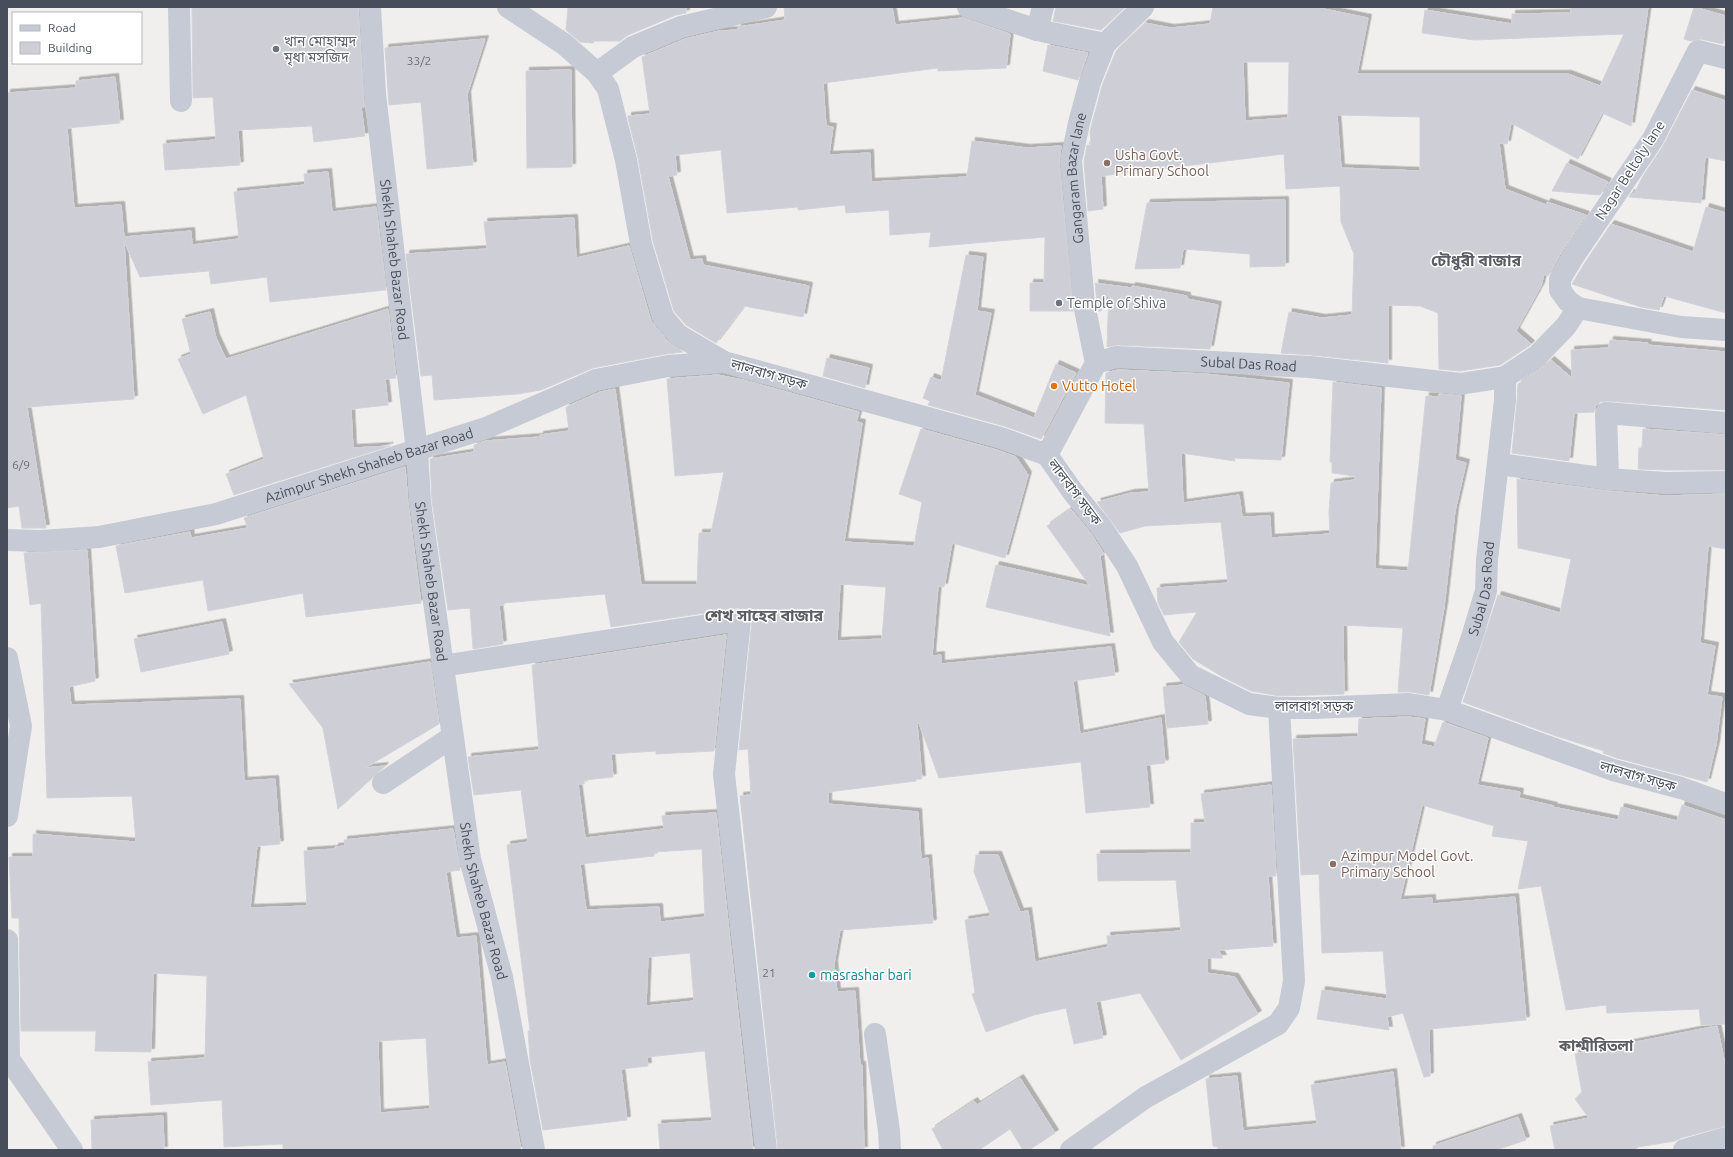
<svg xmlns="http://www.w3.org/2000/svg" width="1733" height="1157" font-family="Ubuntu,'Noto Sans Bengali',sans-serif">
	<defs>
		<filter id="shadow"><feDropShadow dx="3.5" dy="-3.5" stdDeviation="0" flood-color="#0004"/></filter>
	</defs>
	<rect width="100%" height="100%" fill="#f1efee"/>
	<g fill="#cecfd6" stroke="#d2d3d9" fill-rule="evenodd" filter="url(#shadow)">
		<polygon points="192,7 358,7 364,107 361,107 365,136 314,142 312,126 238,130 240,165 165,170 163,144 216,140 213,97 193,98"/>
		<polygon points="568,7 686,7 686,13 676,15 628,35 620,41 594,41 593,43 580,42 566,30"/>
		<polygon points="784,7 892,7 895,25 963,18 1010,34 1006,68 938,71 938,68 823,83 826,126 833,127 829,155 870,153 871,182 967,177 972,141 1027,148 1061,146 1059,162 1073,311 1030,311 1030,283 1044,283 1045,237 929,247 931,232 890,235 889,210 846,213 845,205 798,210 798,207 727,213 721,150 675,155 677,175 668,176 690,260 702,259 703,265 809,286 803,317 744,306 716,343 686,325 674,311 653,241 638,158 628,118 628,116 650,114 642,57 685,39 719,31 738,30 738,27 785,20"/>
		<polygon points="1056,7 1125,7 1101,30 1053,21"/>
		<path d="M 1213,7 L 1314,7 L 1368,18 L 1357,74 L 1568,74 L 1600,86 L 1624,34 L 1474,40 L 1422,33 L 1425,10 L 1512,24 L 1512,14 L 1571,13 L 1571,7 L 1648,7 L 1631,126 L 1602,113 L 1578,159 L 1511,123 L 1507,144 L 1499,143 L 1505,189 L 1546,205 L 1547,202 L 1586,215 L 1562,251 L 1548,276 L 1544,274 L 1541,286 L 1516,331 L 1531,344 L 1529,346 L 1500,365 L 1460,371 L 1439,369 L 1438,313 L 1420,306 L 1388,305 L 1388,363 L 1311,355 L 1281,353 L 1289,312 L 1322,318 L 1352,315 L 1354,254 L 1341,222 L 1340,186 L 1286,189 L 1284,154 L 1101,176 L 1103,209 L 1088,211 L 1084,162 L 1087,145 L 1091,145 L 1090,131 L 1102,86 L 1116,51 L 1145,23 L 1171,28 L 1210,24 ZM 1243,62 L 1289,62 L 1288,118 L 1245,121 ZM 1337,115 L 1420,117 L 1420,171 L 1341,168 Z"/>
		<polygon points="1694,7 1726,16 1726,35 1723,44 1701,39 1691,41 1684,39"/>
		<polygon points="485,39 467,95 473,165 427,169 421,102 389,105 385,48"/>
		<polygon points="1048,45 1088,53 1078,80 1043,71"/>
		<polygon points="571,70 572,167 527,168 526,71"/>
		<polygon points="115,77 120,123 67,128 74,208 121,205 124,237 191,231 192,245 239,239 234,192 305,185 304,174 328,172 332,212 376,207 386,290 270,302 267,277 211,284 209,271 140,277 124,241 134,399 27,407 46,528 22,528 19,506 7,508 7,93 76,88 76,81"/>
		<polygon points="1692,90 1726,101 1726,161 1705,157 1701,203 1629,197 1631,193 1634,194 1643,176 1663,146"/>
		<polygon points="1567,163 1608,182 1600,195 1552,191"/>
		<polygon points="1285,200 1285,266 1250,267 1250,254 1183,249 1180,268 1135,269 1147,203"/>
		<polygon points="1706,207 1726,213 1726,313 1664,296 1659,310 1641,307 1572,284 1584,264 1611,224 1693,252"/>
		<polygon points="574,218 576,258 629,246 651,321 669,343 683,352 666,354 593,368 541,390 518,394 434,400 432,375 421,376 406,254 487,249 484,222"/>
		<polygon points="966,255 983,257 977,311 991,313 975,395 1034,418 1056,364 1076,373 1041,439 1004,426 928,405 930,401 923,398 931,377 941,381"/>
		<polygon points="1095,283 1132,288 1132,286 1187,296 1187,299 1218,305 1210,349 1117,345 1107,347 1109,291 1101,311 1098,311"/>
		<polygon points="388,309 396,378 385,379 388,405 351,409 353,448 390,446 234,495 226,474 264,459 246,395 203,414 178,359 191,354 182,319 210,312 216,338 226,359"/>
		<polygon points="1610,340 1648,343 1647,345 1726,352 1726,410 1607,401 1600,402 1595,406 1594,412 1574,413 1569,461 1512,453 1517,401 1518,384 1544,366 1551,360 1572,378 1571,350 1609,348"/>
		<polygon points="827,358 869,368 865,388 823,376"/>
		<polygon points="1118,370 1205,374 1289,383 1281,460 1234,458 1235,461 1181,453 1183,503 1239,495 1242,517 1270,516 1271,538 1330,534 1329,512 1331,483 1355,480 1355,476 1332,473 1332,462 1330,462 1333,382 1381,388 1375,569 1408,571 1426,396 1439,397 1439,394 1461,396 1455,460 1466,463 1455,511 1444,607 1429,695 1411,692 1398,692 1403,628 1343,625 1344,694 1280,696 1251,691 1221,676 1193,659 1179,642 1197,612 1164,615 1158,603 1157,588 1228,583 1221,522 1145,526 1120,533 1097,502 1131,493 1149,492 1144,424 1105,423 1106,373"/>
		<path d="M 718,375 L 743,380 L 859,412 L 856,422 L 862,423 L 844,542 L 914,546 L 922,502 L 899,494 L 921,429 L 997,450 L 1016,457 L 1028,475 L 1005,558 L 952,543 L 944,587 L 938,586 L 932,656 L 941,655 L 941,664 L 1111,647 L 1115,675 L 1073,681 L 1080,734 L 1161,718 L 1165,763 L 1146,765 L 1150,807 L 1086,813 L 1081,762 L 939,778 L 919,723 L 917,723 L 922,779 L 916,779 L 916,781 L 828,792 L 828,804 L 918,812 L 921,859 L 928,858 L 933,923 L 840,930 L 834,964 L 837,992 L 855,991 L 860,1065 L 862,1065 L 864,1150 L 778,1150 L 740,796 L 751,795 L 748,749 L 739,750 L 752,621 L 751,614 L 745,609 L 738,608 L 611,627 L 605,594 L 504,603 L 504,605 L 499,605 L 503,644 L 473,649 L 470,608 L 448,610 L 432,501 L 430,459 L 474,452 L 474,445 L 485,441 L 540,437 L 540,435 L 569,431 L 566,407 L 600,392 L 615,389 L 641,585 L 697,585 L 699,533 L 711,533 L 724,472 L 675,476 L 667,379 ZM 840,584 L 886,587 L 882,639 L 837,641 Z"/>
		<polygon points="1643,429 1726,435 1726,470 1665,470 1638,469 1639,448 1642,448"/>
		<polygon points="405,467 408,504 421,603 306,617 303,593 208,611 203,580 125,593 116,546 190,532 191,538 248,528 244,518"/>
		<polygon points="1517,479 1607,491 1665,496 1726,494 1726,549 1708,546 1700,643 1715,646 1707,695 1722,697 1716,745 1707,782 1617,758 1603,753 1604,751 1556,736 1463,702 1498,595 1560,613 1571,559 1518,548"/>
		<polygon points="1071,509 1092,535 1104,554 1100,556 1110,636 986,607 996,565 1090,586 1047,526"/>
		<path d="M 87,550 L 95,681 L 69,687 L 71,705 L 240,699 L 244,781 L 275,779 L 280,844 L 257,846 L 250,908 L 307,906 L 304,851 L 335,849 L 335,847 L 345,846 L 344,840 L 453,829 L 460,870 L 446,872 L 456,938 L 476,936 L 487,1065 L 505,1062 L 521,1150 L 283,1150 L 283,1144 L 224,1147 L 222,1100 L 151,1105 L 148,1062 L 205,1058 L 207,976 L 153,973 L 151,1052 L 95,1051 L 96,1031 L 21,1031 L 19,918 L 12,918 L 9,857 L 33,857 L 33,834 L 136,842 L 132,796 L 47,798 L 41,603 L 30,605 L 24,553 ZM 426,1038 L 430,1109 L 380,1113 L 378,1041 Z"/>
		<polygon points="222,622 229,654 141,672 134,639"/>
		<path d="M 726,635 L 714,751 L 656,754 L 656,751 L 611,754 L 613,777 L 584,780 L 584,784 L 578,784 L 585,838 L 664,829 L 662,816 L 716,813 L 753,1150 L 660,1150 L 658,1124 L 712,1121 L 705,1051 L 647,1057 L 648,1066 L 621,1069 L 627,1120 L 543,1130 L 530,1060 L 528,1031 L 530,1031 L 507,845 L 528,842 L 521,790 L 474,795 L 468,757 L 539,750 L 532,665 ZM 702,849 L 705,917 L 660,922 L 659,907 L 586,910 L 580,864 L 654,856 L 654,852 ZM 690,953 L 694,1001 L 646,1006 L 648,957 Z"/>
		<polygon points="430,662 439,724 365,768 385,766 338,809 323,728 289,684"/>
		<polygon points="1183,685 1205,696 1208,724 1167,728 1163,687"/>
		<polygon points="1408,717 1425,719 1421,744 1434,747 1443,722 1488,738 1477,785 1520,792 1519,798 1554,806 1553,807 1618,820 1621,807 1677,821 1682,805 1726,820 1726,1024 1701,1025 1699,1009 1607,1013 1606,1005 1566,1010 1541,886 1518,889 1528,841 1492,836 1494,826 1422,805 1400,900 1432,898 1432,904 1515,897 1526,1020 1429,1029 1430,1076 1424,1077 1403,1013 1387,1017 1389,1030 1317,1019 1322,990 1387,999 1383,951 1322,953 1319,874 1301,875 1293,739 1358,737 1359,719"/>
		<polygon points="1271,785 1276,876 1268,876 1273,946 1218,950 1223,958 1207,958 1207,973 1235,977 1258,1014 1181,1060 1140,993 1096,1002 1103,1038 1074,1044 1066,1008 1034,1015 986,1032 972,994 975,993 965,920 991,916 974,872 976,855 998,855 1020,912 1028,911 1035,962 1108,947 1107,936 1181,931 1176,880 1098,881 1097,854 1191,853 1191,823 1205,823 1201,794"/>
		<polygon points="1717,1026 1726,1069 1726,1126 1681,1138 1675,1141 1638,1147 1634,1150 1555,1150 1550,1126 1589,1118 1575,1099 1582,1093 1575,1054"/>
		<polygon points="1393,1072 1401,1150 1218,1150 1218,1147 1213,1146 1206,1079 1237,1076 1243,1131 1317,1124 1311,1085"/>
		<polygon points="1020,1078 1055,1133 1029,1150 1023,1150 1010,1129 979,1150 943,1150 932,1129 974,1101 977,1105"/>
		<polygon points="163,1116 164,1150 92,1150 91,1120"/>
		<polygon points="1518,1117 1526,1140 1496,1150 1433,1150 1433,1146"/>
	</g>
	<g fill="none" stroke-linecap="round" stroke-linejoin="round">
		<g stroke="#c5cad5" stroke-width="22">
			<polyline points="179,7 181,101"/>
			<path id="s1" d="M 370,7 L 375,94 L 417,451 L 420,502 L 470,859 L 502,977 L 534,1150"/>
			<polyline points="508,7 564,44 597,73 608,89 626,160 641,244 663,317 678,335 724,362 1001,438 1047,455 1073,492 1102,528 1127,566 1163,642 1190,675 1249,704 1279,708 1314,708 1409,704 1447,710 1613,770 1681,788 1726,804"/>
			<polyline points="968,7 1037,30"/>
			<polyline points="1043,7 1037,30 1105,44"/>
			<polyline points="1726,58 1698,51 1653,139 1573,257 1560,279 1560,290 1568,301 1578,308 1681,327 1726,330"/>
			<polyline points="597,73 633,47 681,27 766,7"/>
			<path id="s2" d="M 1096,363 L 1084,304 L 1071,161 L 1079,123 L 1090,82 L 1105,44 L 1143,7"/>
			<path id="s3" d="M 1047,455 L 1096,363 L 1116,357 L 1310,367 L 1460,384 L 1505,377 L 1537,356 L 1566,326 L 1578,308"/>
			<polyline points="1499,464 1608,479 1665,483 1726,482"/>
			<polyline points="1608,479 1606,413 1726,423"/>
			<path id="s4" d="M 7,540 L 41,541 L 99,537 L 216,514 L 486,428 L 596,380 L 668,366 L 724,362"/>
			<polyline points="7,658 21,726 7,816"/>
			<polyline points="442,666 740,620 724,774 766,1150"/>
			<path id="s5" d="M 1447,710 L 1472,637 L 1486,591 L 1487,560 L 1505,400 L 1505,377"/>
			<polyline points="383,783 452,737"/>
			<polyline points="7,940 9,1059 72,1150"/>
			<polyline points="875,1034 889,1131 890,1150"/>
			<polyline points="1071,1150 1146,1097 1278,1024 1289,1008 1294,981 1279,708"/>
			<polyline points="1684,1150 1726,1138"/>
		</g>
	</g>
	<g fill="#6b7280" stroke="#fff" stroke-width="1.5">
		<circle cx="276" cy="49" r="4"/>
		<circle cx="1059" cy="303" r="4"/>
	</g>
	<g fill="#8d6e63" stroke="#fff" stroke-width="1.5">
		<circle cx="1107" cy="163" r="4"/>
		<circle cx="1333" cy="864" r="4"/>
	</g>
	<circle fill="#e8710a" stroke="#fff" stroke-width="1.5" cx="1054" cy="386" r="4"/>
	<circle fill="#0f9aa8" stroke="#fff" stroke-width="1.5" cx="812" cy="975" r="4"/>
	<g text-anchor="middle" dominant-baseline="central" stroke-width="3" stroke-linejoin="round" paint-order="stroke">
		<g font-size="12" fill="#696e7a">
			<text x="419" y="60">33/2</text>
			<text x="21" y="464">6/9</text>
			<text x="769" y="972">21</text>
		</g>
		<g font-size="14" fill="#5b616d" stroke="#fff" text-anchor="start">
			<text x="284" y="41">খান মোহাম্মদ<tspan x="284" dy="16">মৃধা মসজিদ</tspan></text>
			<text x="1067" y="303">Temple of Shiva</text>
		</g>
		<g font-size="14" fill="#785e54" stroke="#fff" text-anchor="start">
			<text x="1115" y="155">Usha Govt.<tspan x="1115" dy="16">Primary School</tspan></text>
			<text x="1341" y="856">Azimpur Model Govt.<tspan x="1341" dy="16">Primary School</tspan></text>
		</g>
		<g font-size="14" fill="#474d5b" stroke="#fff">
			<text transform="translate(1630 170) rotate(-57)">Nagar Beltoly lane</text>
			<text stroke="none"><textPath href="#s2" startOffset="187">Gangaram Bazar lane</textPath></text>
			<text stroke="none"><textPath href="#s1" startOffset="254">Shekh Shaheb Bazar Road</textPath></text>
			<text stroke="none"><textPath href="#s3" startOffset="258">Subal Das Road</textPath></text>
			<text transform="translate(769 374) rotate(16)">লালবাগ সড়ক</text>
			<text stroke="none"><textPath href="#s4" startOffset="372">Azimpur Shekh Shaheb Bazar Road</textPath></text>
			<text transform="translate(1075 492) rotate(53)">লালবাগ সড়ক</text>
			<text stroke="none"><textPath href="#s1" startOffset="578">Shekh Shaheb Bazar Road</textPath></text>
			<text stroke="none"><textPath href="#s5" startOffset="127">Subal Das Road</textPath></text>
			<text x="1314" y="706">লালবাগ সড়ক</text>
			<text transform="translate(1638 776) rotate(16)">লালবাগ সড়ক</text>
			<text stroke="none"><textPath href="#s1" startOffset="902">Shekh Shaheb Bazar Road</textPath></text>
		</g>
		<g font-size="14" fill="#c56008" stroke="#fff" text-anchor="start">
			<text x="1062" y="386">Vutto Hotel</text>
		</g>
		<g font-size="14" fill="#0d838f" stroke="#fff" text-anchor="start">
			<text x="820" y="975">masrashar bari</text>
		</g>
		<g font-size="15" font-weight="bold" fill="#5b5d63" stroke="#fff">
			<text x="1596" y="1045">কাশ্মীরিতলা</text>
		</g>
		<g font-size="16" font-weight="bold" fill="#5b5d63" stroke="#fff">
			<text x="1476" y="260">চৌধুরী বাজার</text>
			<text x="764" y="615">শেখ সাহেব বাজার</text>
		</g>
	</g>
	<rect width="1733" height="1157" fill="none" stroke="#474d5b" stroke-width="16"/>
	<rect x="12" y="12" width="130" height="52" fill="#ffffff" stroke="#b5b8bd"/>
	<rect x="20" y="25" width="20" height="6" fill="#c5cad5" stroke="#b5b8bd"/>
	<text x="48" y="32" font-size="12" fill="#474d5b">Road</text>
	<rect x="20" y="42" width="20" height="12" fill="#cecfd6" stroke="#b5b8bd"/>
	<text x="48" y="52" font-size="12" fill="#474d5b">Building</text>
</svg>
